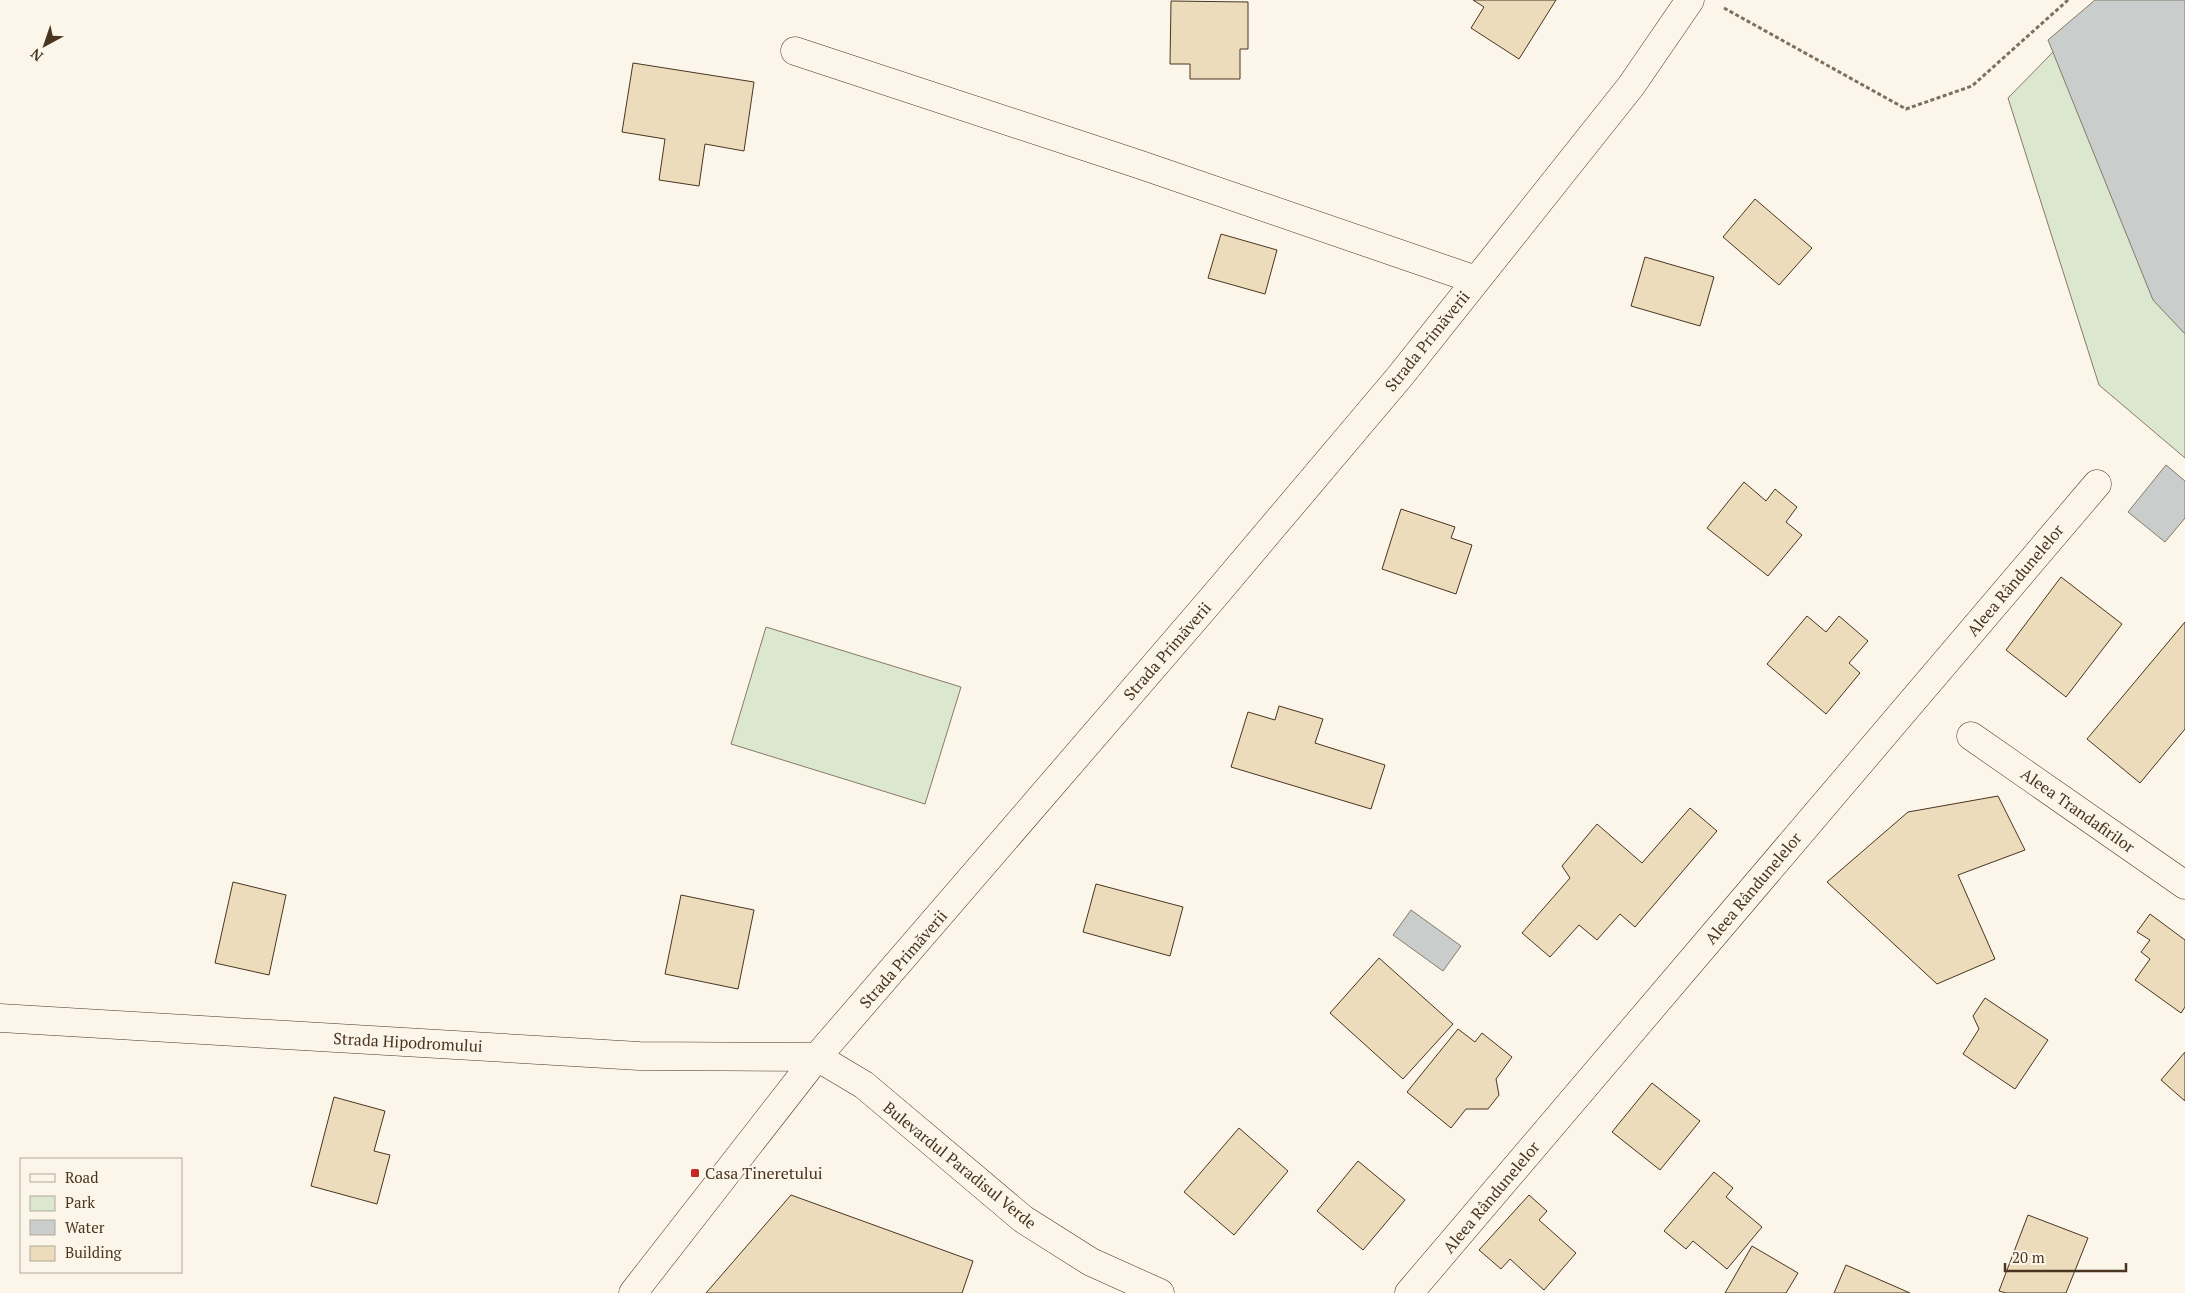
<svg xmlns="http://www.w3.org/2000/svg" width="2185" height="1293" font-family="'PT Serif',serif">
	<rect width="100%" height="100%" fill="#fbf6e9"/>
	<g fill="#dce7d0" stroke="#887966">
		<polygon points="2104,0 2185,0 2185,458 2099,385 2008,98"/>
		<polygon points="766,627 961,687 925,804 731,744"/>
	</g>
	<g fill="#c9cecd" stroke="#887966">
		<polygon points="2095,0 2185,0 2185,334 2153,300 2048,40"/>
		<polygon points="2166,465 2185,481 2185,518 2165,542 2128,512"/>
		<polygon points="1411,910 1461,946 1443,971 1393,935"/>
	</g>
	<g fill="#ecdcbc" stroke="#4a3520">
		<polygon points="1473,0 1556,0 1519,59 1471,28 1484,7"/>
		<polygon points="1171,1 1248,2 1248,49 1240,49 1240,79 1190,79 1190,64 1170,64"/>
		<polygon points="633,63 754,82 744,151 705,144 699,186 659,180 665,139 622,132"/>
		<polygon points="1755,199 1812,248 1779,285 1723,237"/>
		<polygon points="1221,234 1277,250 1265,294 1208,278"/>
		<polygon points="1645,257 1714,277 1700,326 1631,306"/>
		<polygon points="1744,482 1766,501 1775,489 1797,507 1786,522 1802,535 1768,576 1707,528"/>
		<polygon points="1401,509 1455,527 1451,538 1472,545 1456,594 1382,569"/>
		<polygon points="2061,577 2122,624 2066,697 2006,650"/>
		<polygon points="1807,616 1826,632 1839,616 1868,641 1849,663 1860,673 1826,714 1767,664"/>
		<polygon points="2185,622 2185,729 2140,783 2087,739"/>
		<polygon points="1279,706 1323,719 1315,743 1385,765 1371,809 1231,767 1248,712 1275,720"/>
		<polygon points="1998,796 2025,850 1958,875 1995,959 1937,984 1827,882 1908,812"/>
		<polygon points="1690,808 1717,831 1635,927 1620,914 1597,940 1579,925 1550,957 1522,933 1570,878 1562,866 1597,824 1642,863"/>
		<polygon points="233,882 286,895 269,975 215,963"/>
		<polygon points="1096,884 1183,907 1170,956 1083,932"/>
		<polygon points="681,895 754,910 738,989 665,974"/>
		<polygon points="2150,914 2185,940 2185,1007 2181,1013 2135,980 2150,959 2141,952 2150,940 2137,932"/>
		<polygon points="1379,958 1453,1024 1403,1079 1330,1013"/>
		<polygon points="1985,998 2048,1040 2015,1089 1963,1054 1979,1029 1973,1016"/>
		<polygon points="1458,1029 1475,1042 1482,1033 1512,1057 1496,1079 1499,1095 1488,1109 1466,1109 1451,1128 1407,1092"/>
		<polygon points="2185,1052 2185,1101 2161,1080"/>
		<polygon points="1652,1083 1700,1121 1660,1170 1612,1132"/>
		<polygon points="334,1097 385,1111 374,1151 390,1155 377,1204 311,1186"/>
		<polygon points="1239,1128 1288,1171 1234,1235 1184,1192"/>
		<polygon points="1358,1161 1405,1200 1363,1250 1317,1211"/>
		<polygon points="1714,1172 1733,1188 1726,1197 1762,1227 1727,1269 1693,1241 1686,1249 1664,1231"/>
		<polygon points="791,1195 973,1261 962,1293 706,1293"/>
		<polygon points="1529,1195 1547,1211 1539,1220 1576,1253 1544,1290 1510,1259 1501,1269 1479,1250"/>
		<polygon points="2028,1215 2088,1238 2066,1293 2006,1293 1999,1291"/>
		<polygon points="1752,1246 1798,1273 1786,1293 1725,1293"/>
		<polygon points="1846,1265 1910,1293 1834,1293"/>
	</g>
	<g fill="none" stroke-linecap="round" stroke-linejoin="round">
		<defs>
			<g id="street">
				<polyline points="795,51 1141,165 1476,280"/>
				<polyline points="1971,736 2185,885"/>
				<polyline points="0,1018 639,1056 817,1057"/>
				<polyline points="1409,1293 2097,484"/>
			</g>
			<g id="secondary">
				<polyline points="817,1057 864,1085 1023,1219 1091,1262 1160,1293"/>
				<polyline points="633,1293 817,1057 1211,600 1401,375 1631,86 1690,0"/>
			</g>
		</defs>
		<use href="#street" stroke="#4a3520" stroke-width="29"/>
		<use href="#secondary" stroke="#4a3520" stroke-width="29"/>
		<polyline stroke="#7f6f5c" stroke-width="3" stroke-dasharray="4 2.5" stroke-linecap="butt" points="1724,8 1906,109 1972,86 2068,0"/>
		<use href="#street" stroke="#fbf6e9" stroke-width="28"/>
		<use href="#secondary" stroke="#fbf6e9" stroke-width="28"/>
	</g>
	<rect fill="#c62828" stroke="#fbf6e9" stroke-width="2" x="690" y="1168" width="10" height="10" rx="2.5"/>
	<g text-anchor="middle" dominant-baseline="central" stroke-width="4" stroke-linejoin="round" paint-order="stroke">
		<g font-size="16" fill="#4a3520" stroke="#fbf6e9">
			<text transform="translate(1427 341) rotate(-51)">Strada Primăverii</text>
			<text transform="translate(2015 580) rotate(-50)">Aleea Rândunelelor</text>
			<text transform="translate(1167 651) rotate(-49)">Strada Primăverii</text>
			<text transform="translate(2078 810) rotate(35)">Aleea Trandafirilor</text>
			<text transform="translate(1753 888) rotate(-50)">Aleea Rândunelelor</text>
			<text transform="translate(903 959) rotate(-49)">Strada Primăverii</text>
			<text transform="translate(408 1042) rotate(3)">Strada Hipodromului</text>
			<text transform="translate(960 1165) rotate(39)">Bulevardul Paradisul Verde</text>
			<text transform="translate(1491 1197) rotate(-50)">Aleea Rândunelelor</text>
		</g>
		<g font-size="16" fill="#4a3520" stroke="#fbf6e9" text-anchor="start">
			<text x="705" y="1173">Casa Tineretului</text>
		</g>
	</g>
	<rect x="20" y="1158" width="162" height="115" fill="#fbf6e9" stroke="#b4a999"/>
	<rect x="30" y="1174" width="25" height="8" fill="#fbf6e9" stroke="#b4a999"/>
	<text x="65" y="1183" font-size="15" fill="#4a3520">Road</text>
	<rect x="30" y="1196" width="25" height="15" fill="#dce7d0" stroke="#b4a999"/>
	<text x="65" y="1208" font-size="15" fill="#4a3520">Park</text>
	<rect x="30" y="1220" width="25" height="15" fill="#c9cecd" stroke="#b4a999"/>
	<text x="65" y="1233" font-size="15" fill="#4a3520">Water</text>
	<rect x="30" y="1246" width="25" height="15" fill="#ecdcbc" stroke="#b4a999"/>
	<text x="65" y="1258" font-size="15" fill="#4a3520">Building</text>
	<g transform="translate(45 45) rotate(220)" stroke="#fbf6e9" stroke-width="4" paint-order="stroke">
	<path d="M0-4L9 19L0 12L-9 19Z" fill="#4a3520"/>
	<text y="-8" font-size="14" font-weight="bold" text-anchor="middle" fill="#4a3520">N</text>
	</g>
	<path d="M2005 1263v8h121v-8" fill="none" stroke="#4a3520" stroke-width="2.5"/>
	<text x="2012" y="1263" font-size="15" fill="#4a3520" stroke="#fbf6e9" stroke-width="4" paint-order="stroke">20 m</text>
</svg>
